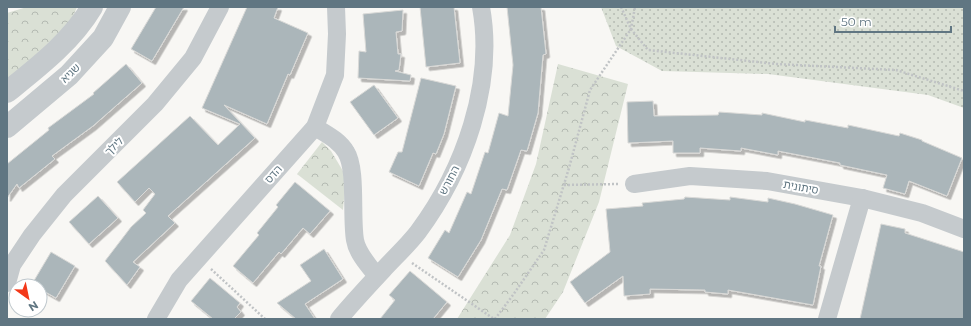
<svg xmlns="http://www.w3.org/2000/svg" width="971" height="326" font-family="Montserrat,'Noto Sans Hebrew',sans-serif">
	<defs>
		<pattern id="grass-dots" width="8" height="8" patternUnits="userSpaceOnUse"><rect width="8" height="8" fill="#dae0d5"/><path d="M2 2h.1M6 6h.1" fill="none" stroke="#b4bab2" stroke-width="1.8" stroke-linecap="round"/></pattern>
		<pattern id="forest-crowns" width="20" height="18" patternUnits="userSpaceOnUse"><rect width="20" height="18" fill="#dae0d5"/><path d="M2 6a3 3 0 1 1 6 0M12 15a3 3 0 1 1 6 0" fill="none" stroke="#b4bab2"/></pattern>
		<filter id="shadow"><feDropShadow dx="3.5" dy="3.5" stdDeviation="0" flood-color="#0004"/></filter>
	</defs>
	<rect width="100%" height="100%" fill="#f8f7f4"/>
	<polygon fill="url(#grass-dots)" points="601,7 964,7 964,108 928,95 768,74 662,71 616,46"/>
	<g fill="url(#forest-crowns)">
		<polygon points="27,7 77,7 63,41 7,83 7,13"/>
		<polygon points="558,64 628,84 599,202 563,292 545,319 457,319 510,235 536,164"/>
		<polygon points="322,142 331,151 346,176 343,210 297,174"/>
	</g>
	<g fill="#abb6ba" stroke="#d9d9d7" filter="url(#shadow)">
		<polygon points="156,7 184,7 152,61 131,49"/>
		<polygon points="247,7 278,7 274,18 308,33 290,75 288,74 267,124 224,105 255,138 168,216 175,223 133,262 140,267 127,285 105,261 131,227 146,213 143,210 155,194 149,188 135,202 117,182 190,116 218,145 240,124 202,108"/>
		<polygon points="420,7 454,7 460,63 426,67"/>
		<polygon points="507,7 541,7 546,54 543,55 538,113 527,151 521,150 507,190 502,189 481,240 458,277 428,258 445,230 449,233 467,192 471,194 485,152 488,153 499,113 508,116 513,65"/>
		<polygon points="403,10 402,31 396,32 398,54 401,54 399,70 395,71 411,75 410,81 358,78 359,51 366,52 363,14"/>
		<polygon points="126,64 142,83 93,126 52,156 55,159 19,188 17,184 7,198 7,164 49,130 48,128 94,94 93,93"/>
		<polygon points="421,78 456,86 444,134 436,154 433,153 419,186 389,172 398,152 402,152"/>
		<polygon points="374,85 398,118 374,135 350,102"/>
		<polygon points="653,101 654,116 718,115 719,112 762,115 762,113 805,122 805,120 848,128 848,125 899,136 900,133 922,140 922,141 962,158 947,196 909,181 905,194 883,188 887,175 840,165 840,163 778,151 778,155 741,148 741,151 700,148 700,153 673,153 673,141 628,143 627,102"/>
		<polygon points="295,182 330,211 310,234 303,228 281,254 279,252 253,283 233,266 259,235 257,233 278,207 276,205"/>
		<polygon points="98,196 118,218 89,244 69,222"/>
		<polygon points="685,197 730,200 730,197 768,202 768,198 795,204 833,215 819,266 821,266 813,305 728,290 728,294 705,292 705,290 650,289 650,294 624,296 623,276 585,303 570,282 610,252 606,209 643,206 642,203 684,199"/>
		<polygon points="881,224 905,229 905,233 964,252 964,319 860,319"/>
		<polygon points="324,249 343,279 305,304 315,319 296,319 277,303 311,281 300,265"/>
		<polygon points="51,252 75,266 56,298 40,289 40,286 35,286 32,284"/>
		<polygon points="410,271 447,302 433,319 380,319 395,300 389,295"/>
		<polygon points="210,278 240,303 237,307 241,312 234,319 213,319 191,301"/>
	</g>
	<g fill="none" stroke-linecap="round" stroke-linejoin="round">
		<g stroke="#c0c3c5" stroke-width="2.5" stroke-dasharray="2 2" stroke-linecap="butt">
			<polyline points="621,7 631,29 648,50 776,64 896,70 964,91"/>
			<polyline points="564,185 618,184"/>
			<polyline points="412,263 494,319"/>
			<polyline points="211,269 265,319"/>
			<polyline points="495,319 513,295 544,250 569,168 590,90 631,29 635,7"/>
		</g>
		<g stroke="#c5cacd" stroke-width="18">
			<path d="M 315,127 C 326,134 339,140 346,152 C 357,169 351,217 355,240 C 357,253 369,266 377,276"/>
			<polyline points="634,184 690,176 767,181 862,198 922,213 964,229"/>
			<polyline points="7,283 12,265 32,235 64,195 155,104 193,58 220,7"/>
			<polyline points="156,319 179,280 315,127 335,75 337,34 336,7"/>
			<path d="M 339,319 C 353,302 368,286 383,270 C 395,257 408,245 418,232 C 464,170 495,84 481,7"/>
			<polyline points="827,319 862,198"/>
		</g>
		<g stroke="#c5cacd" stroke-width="22">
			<path d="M 7,92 C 38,67 71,42 92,7"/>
			<polyline points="7,127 69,75 103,38 120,7"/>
		</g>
	</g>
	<g text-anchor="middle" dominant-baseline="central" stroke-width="4" stroke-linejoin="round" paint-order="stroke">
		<g font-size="11" fill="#607682" stroke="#fff">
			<text transform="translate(70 73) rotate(-44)">שגיא</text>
			<text transform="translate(114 146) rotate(-45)">לילך</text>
			<text transform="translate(273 174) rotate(-48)">הדס</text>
			<text transform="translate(449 180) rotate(-62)">החורש</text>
			<text transform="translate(801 187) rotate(10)">סיתונית</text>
		</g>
	</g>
	<rect width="971" height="326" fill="none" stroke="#607682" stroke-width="16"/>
	<g transform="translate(28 298) rotate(147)"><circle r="19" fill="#ffffff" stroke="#bfc8cd"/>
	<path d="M0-3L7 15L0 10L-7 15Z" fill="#f33819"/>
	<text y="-6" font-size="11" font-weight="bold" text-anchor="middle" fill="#607682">N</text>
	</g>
	<path d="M835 26v6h116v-6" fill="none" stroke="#607682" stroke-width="2"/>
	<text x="841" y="26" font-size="12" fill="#607682" stroke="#ffffff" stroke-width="3" paint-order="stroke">50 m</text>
</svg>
